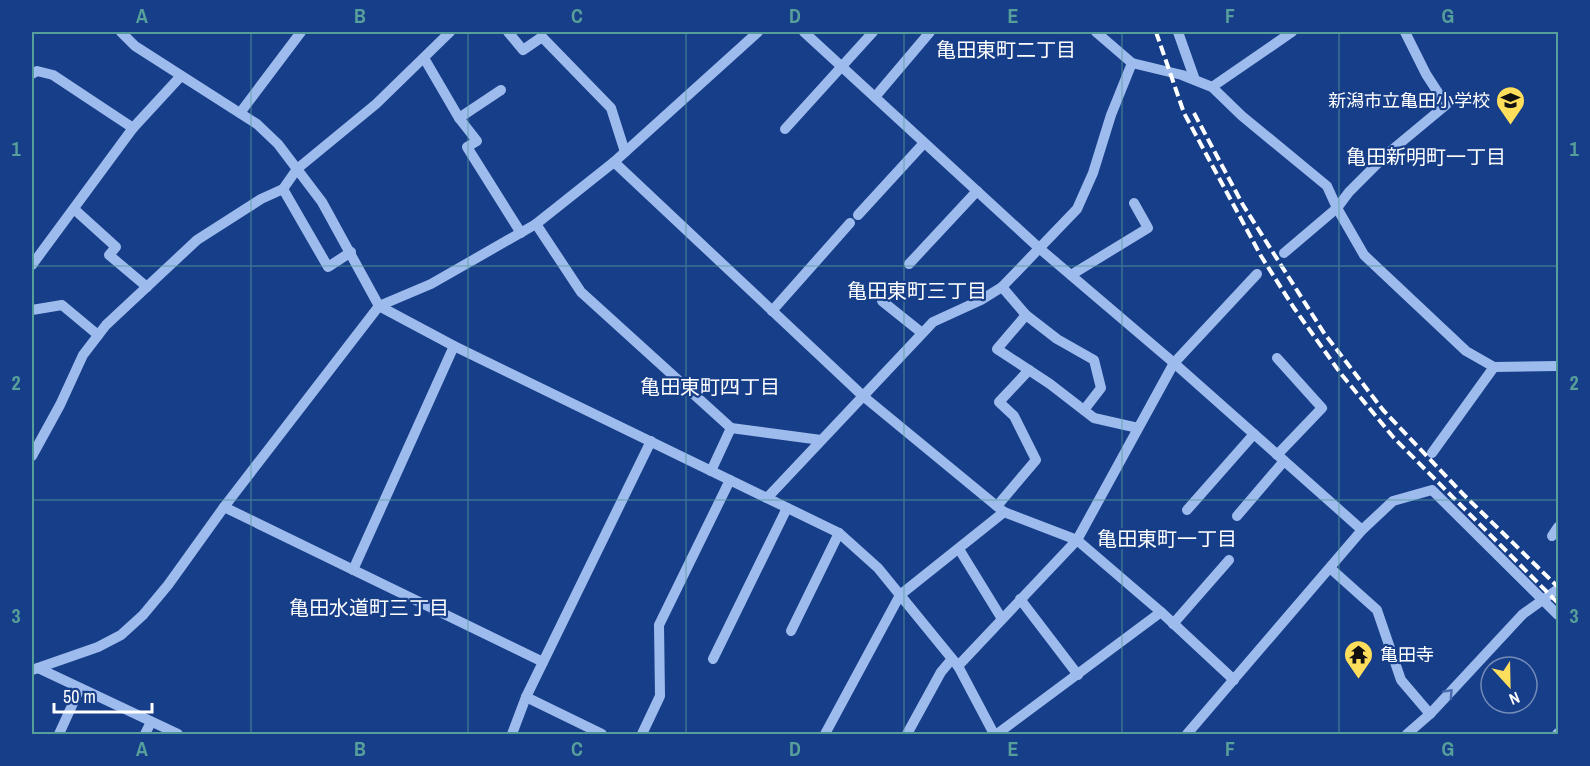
<svg xmlns="http://www.w3.org/2000/svg" width="1590" height="766" font-family="'Archivo Narrow','Noto Sans JP',sans-serif">
	<rect width="100%" height="100%" fill="#173e88"/>
	<g fill="none" stroke-linecap="round" stroke-linejoin="round">
		<g stroke="#9ebbee" stroke-width="10">
			<polyline points="121,32 135,46 257,124 278,144 322,202 379,306 454,346 839,533 878,568 958,666 994,734"/>
			<polyline points="508,32 523,50 542,37 611,108 625,152"/>
			<polyline points="804,32 1039,248 1174,363 1362,530"/>
			<polyline points="1096,32 1132,63 1182,75 1212,87 1242,116 1327,186 1337,208 1364,255 1466,351 1494,367 1558,366"/>
			<polyline points="1178,32 1195,80"/>
			<polyline points="424,58 459,118 477,141 467,147 521,233"/>
			<polyline points="32,74 37,71 53,75 133,128"/>
			<polyline points="1212,87 1292,32"/>
			<polyline points="875,97 930,32"/>
			<polyline points="240,113 301,32"/>
			<polyline points="459,118 501,90"/>
			<polyline points="785,129 873,32"/>
			<polyline points="614,162 863,396 1004,512 1077,540 1161,612 1234,680"/>
			<polyline points="283,189 328,267 351,252"/>
			<polyline points="74,209 116,247 109,255 147,287"/>
			<polyline points="858,215 924,143"/>
			<polyline points="536,224 581,292 731,428 711,471"/>
			<polyline points="1284,253 1337,208 1349,192 1387,154 1446,105 1426,74 1405,32"/>
			<polyline points="909,264 977,191"/>
			<polyline points="32,265 133,128 180,77"/>
			<polyline points="1071,275 1148,228 1134,203"/>
			<polyline points="1002,287 1026,315 1057,339 1094,360 1101,388 1084,410"/>
			<polyline points="882,301 922,333"/>
			<polyline points="32,310 62,305 98,335"/>
			<polyline points="772,311 850,223"/>
			<polyline points="1026,315 997,349 1050,384 1094,418 1138,428"/>
			<polyline points="1277,358 1322,408 1277,455"/>
			<polyline points="731,428 821,440"/>
			<polyline points="1432,453 1494,367"/>
			<polyline points="32,456 60,405 83,355 106,325 197,240 261,199 283,189 297,169 376,104 450,32"/>
			<polyline points="767,498 933,322 981,300 1002,287 1077,209 1093,173 1111,115 1132,63"/>
			<polyline points="997,506 1036,460 1014,416 999,402 1029,370"/>
			<polyline points="224,507 543,662"/>
			<polyline points="1187,510 1254,434"/>
			<polyline points="1237,516 1284,461"/>
			<polyline points="1552,536 1558,527"/>
			<polyline points="959,549 1002,619"/>
			<polyline points="1330,568 1377,610 1401,680 1430,714"/>
			<polyline points="353,570 454,346"/>
			<polyline points="1020,599 1078,675"/>
			<polyline points="1173,624 1229,560"/>
			<polyline points="791,631 839,533"/>
			<polyline points="713,659 787,508"/>
			<polyline points="958,666 1077,540 1174,363 1257,274"/>
			<polyline points="38,668 178,734"/>
			<polyline points="32,670 98,647 121,635 143,615 168,585 224,507 379,306 431,284 536,224 614,162 758,32"/>
			<polyline points="526,697 602,734"/>
			<polyline points="59,734 80,688"/>
			<polyline points="145,734 151,722"/>
			<polyline points="512,734 526,697 651,441"/>
			<polyline points="642,734 660,696 659,625 730,480"/>
			<polyline points="825,734 900,595 1004,512"/>
			<polyline points="907,734 941,672 952,659"/>
			<polyline points="997,734 1161,612"/>
			<polyline points="1187,734 1362,530 1393,501 1432,490 1558,615"/>
			<polyline points="1407,734 1430,714 1523,614 1558,589"/>
			<polyline points="1557,734 1558,733"/>
		</g>
		<g stroke="#fff" stroke-width="4" stroke-dasharray="10 4.5" stroke-linecap="butt">
			<polyline points="1156,32 1184,113 1261,256 1294,308 1341,374 1394,438 1558,603"/>
			<polyline points="1194,113 1243,205 1324,333 1383,410 1463,494 1558,587"/>
		</g>
	</g>
	<defs><path id="oneway-chevron" d="M-2-3.5L2.5 0L-2 3.5" fill="none" stroke-width="1.6" stroke-linecap="round" stroke-linejoin="round" transform="scale(1.5)"/></defs>
	<use stroke="#466aac" href="#oneway-chevron" transform="translate(1449 693) rotate(-47)"/>
	<path fill="none" stroke="#579f9a" stroke-width="1.5" stroke-opacity="0.55" d="M 251,32 L 251,734M 468,32 L 468,734M 686,32 L 686,734M 904,32 L 904,734M 1122,32 L 1122,734M 1339,32 L 1339,734M 32,266 L 1558,266M 32,500 L 1558,500"/>
	<defs>
		<symbol id="school-pin" viewBox="-11 -11 22 30"><path d="M0 17L-7.5 6A9.5 9.5 0 1 1 7.5 6Z" fill="#ffde5b" stroke="#173e88"/><path d="M0-5L7-2L0 1L-7-2ZM-4 1L0 2.5L4 1V4Q0 6-4 4Z" fill="#111"/></symbol>
		<symbol id="temple-pin" viewBox="-11 -11 22 30"><path d="M0 17L-7.5 6A9.5 9.5 0 1 1 7.5 6Z" fill="#ffde5b" stroke="#173e88"/><path d="M0-6L5-2H3V0L6.5 2.5H4V6H1.5V3h-3V6H-4V2.5H-6.5L-3 0V-2H-5Z" fill="#111"/></symbol>
	</defs>
	<g fill-rule="evenodd">
		<use href="#school-pin" x="1494" y="84" width="33" height="45"/>
		<use href="#temple-pin" x="1342" y="638" width="33" height="45"/>
	</g>
	<g text-anchor="middle" dominant-baseline="central" stroke-width="4.5" stroke-linejoin="round" paint-order="stroke">
		<g font-size="18" fill="#fff" stroke="#173e88" text-anchor="end">
			<text x="1490" y="100">新潟市立亀田小学校</text>
			<text x="1380" y="654" text-anchor="start">亀田寺</text>
		</g>
		<g font-size="20" fill="#fff" stroke="#173e88">
			<text x="1006" y="49">亀田東町二丁目</text>
			<text x="1426" y="156">亀田新明町一丁目</text>
			<text x="917" y="290">亀田東町三丁目</text>
			<text x="710" y="386">亀田東町四丁目</text>
			<text x="1167" y="538">亀田東町一丁目</text>
			<text x="369" y="607">亀田水道町三丁目</text>
		</g>
	</g>
	<rect width="1590" height="766" fill="none" stroke="#173e88" stroke-width="66"/>
	<g transform="translate(1509 685) rotate(158)"><circle r="28" fill="#173e88" stroke="#748bb8" stroke-width="1.5"/>
	<path d="M0-4.5L10 22L0 15L-10 22Z" fill="#ffde5b"/>
	<text y="-9" font-size="16" font-weight="bold" text-anchor="middle" fill="#ffffff">N</text>
	</g>
	<path d="M54 703v9h98v-9" fill="none" stroke="#ffffff" stroke-width="3"/>
	<text x="63" y="703" font-size="18" fill="#ffffff" stroke="#173e88" stroke-width="4.5" paint-order="stroke">50 m</text>
	<rect x="33" y="33" width="1524" height="700" fill="none" stroke="#579f9a" stroke-width="2"/>
	<g font-size="20" text-anchor="middle" font-weight="bold" fill="#579f9a">
		<text x="142" y="23">A</text>
		<text x="360" y="23">B</text>
		<text x="577" y="23">C</text>
		<text x="795" y="23">D</text>
		<text x="1013" y="23">E</text>
		<text x="1230" y="23">F</text>
		<text x="1448" y="23">G</text>
		<text x="16" y="156">1</text>
		<text x="1574" y="156">1</text>
		<text x="16" y="390">2</text>
		<text x="1574" y="390">2</text>
		<text x="16" y="623">3</text>
		<text x="1574" y="623">3</text>
		<text x="142" y="756">A</text>
		<text x="360" y="756">B</text>
		<text x="577" y="756">C</text>
		<text x="795" y="756">D</text>
		<text x="1013" y="756">E</text>
		<text x="1230" y="756">F</text>
		<text x="1448" y="756">G</text>
	</g>
</svg>
